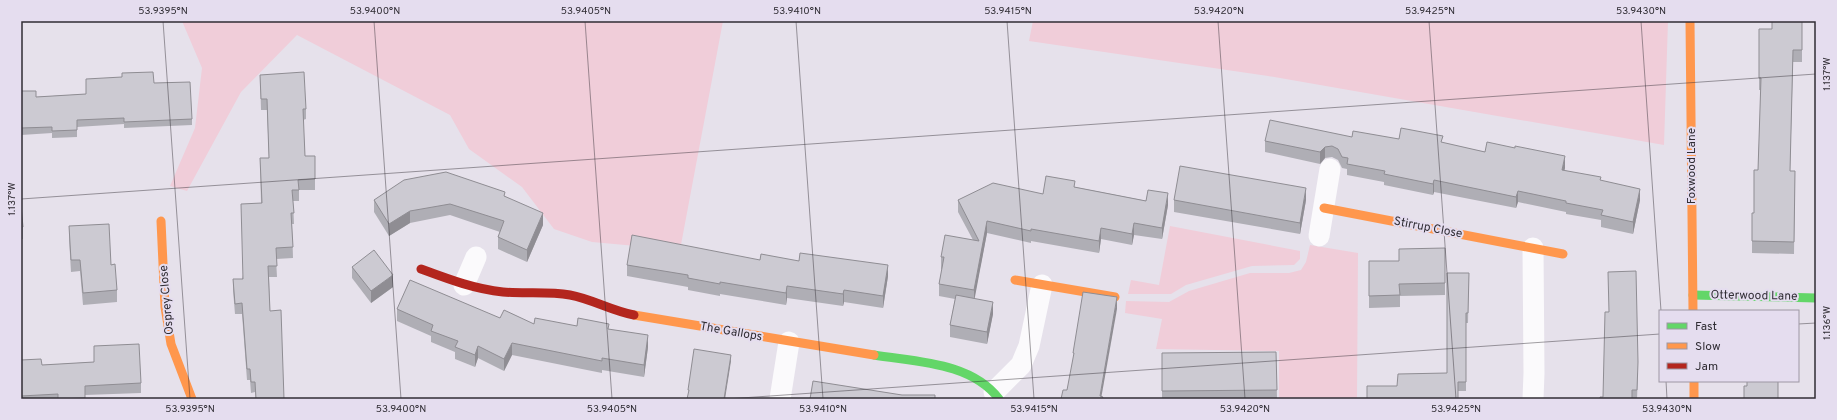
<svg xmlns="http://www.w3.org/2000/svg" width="1837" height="420" font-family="Overpass,sans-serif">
	<rect width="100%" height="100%" fill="#e6e1eb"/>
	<g fill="#f0cdd9">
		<polygon points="182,21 723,21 680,250 592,242 554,229 522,187 469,149 450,115 297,35 241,92 187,191 170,186 195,128 202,68"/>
		<polygon points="1033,21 1668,21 1664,145 1268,76 1029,41"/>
		<polygon points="1170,226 1300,251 1300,259 1294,265 1252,266 1186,285 1171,294 1128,294 1131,280 1159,285"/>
		<polygon points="1310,245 1358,253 1357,399 1279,399 1279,351 1156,349 1162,319 1125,313 1126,301 1169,302 1189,291 1250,273 1289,273 1301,270 1306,262"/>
	</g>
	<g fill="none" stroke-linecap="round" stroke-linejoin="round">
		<g stroke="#fbfafc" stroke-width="21">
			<polyline points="1319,236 1330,169"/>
			<polyline points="1533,248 1534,373 1533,399"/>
			<polyline points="464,285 476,257"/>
			<polyline points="994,392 1021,365 1029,346 1042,285"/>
			<polyline points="780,399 789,342"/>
		</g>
		<g stroke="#63d668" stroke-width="9">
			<polyline points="1693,295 1816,298"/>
			<path d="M 874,355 C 916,362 971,362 999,399"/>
		</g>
		<g stroke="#ff974d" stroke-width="9">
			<polyline points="1690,21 1693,311"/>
			<polyline points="1324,208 1563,254"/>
			<polyline points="161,221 165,307 171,344 192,399"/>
			<polyline points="1015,280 1115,297"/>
			<polyline points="634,315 874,355"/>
			<polyline points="1694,381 1694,399"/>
		</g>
		<path stroke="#b3261e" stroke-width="9" d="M 421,269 C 448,279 474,289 503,292 C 525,294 548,291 570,295 C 592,299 612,311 634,315"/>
	</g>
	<g fill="#afaeb5">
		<polygon points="1802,21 1802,62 1793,62 1790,171 1795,171 1794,254 1752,253 1752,213 1754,213 1758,170 1761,90 1759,90 1759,29 1772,29"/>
		<polygon points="260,75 306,109 306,119 303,120 305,156 315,179 315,190 299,190 299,201 293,201 294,224 292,224 293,258 276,259 277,277 269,277 270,311 284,399 256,399 255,392 251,393 250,380 247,380 242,314 235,314 233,290 233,279 242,279 261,203 260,158 269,158 267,110 261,110"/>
		<polygon points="154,83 192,119 192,125 124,128 124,124 77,127 77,137 52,138 52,133 21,135 21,91 36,97 86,94"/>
		<polygon points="1352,137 1443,143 1485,152 1565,168 1564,170 1601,181 1640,200 1633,234 1601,227 1601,220 1566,214 1566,212 1518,202 1516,208 1434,192 1433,195 1384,185 1384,182 1347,175 1347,169 1342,168 1338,160 1332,157 1325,158 1320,164 1265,152 1265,141"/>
		<polygon points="1075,187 1168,205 1162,239 1134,235 1132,245 1101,239 1099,253 1031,241 1031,243 987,233 974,299 993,314 987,344 950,337 950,325 955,299 939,296 939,284 942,269 941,269 941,257 973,240 958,212 958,200 1043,194"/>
		<polygon points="505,196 543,225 527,262 498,249 498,237 500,232 450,215 410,223 389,236 374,212 374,200"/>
		<polygon points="1174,200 1306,200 1300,234 1174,212"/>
		<polygon points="21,206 23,227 23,239 21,239"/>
		<polygon points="69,226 111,265 117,290 117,302 83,305 80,271 71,272 69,238"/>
		<polygon points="1445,248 1445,295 1400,296 1400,307 1369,308 1369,261 1399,261"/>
		<polygon points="760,260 888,276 883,308 844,302 843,306 787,298 786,305 720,294 720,296 688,290 688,287 627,276 627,265"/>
		<polygon points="352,267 393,287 371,303 352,278"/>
		<polygon points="1469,273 1468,323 1466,323 1466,391 1458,391 1397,386 1447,373"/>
		<polygon points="397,309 500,318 534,324 577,326 609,329 648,347 644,377 602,370 602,373 512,355 504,371 478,358 475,367 455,359 455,352 431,342 431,336 397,321"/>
		<polygon points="94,346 141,383 141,393 85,395 85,399 21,399 21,360 42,365 94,362"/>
		<polygon points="1276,352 1277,399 1162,399 1162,353"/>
		<polygon points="1638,373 1637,399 1600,399 1603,397"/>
	</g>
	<g fill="#8f8d93">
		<polygon points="1325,147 1325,158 1320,164 1320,152"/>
		<polygon points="1565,156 1565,168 1562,181 1562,170"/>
		<polygon points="1434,180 1434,192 1433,195 1433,184"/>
		<polygon points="1306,188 1306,200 1300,234 1300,223"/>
		<polygon points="1640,189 1640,200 1633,234 1633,222"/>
		<polygon points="1518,191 1518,202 1516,208 1516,197"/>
		<polygon points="1168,193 1168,205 1162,239 1162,228"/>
		<polygon points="410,211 410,223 389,236 389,224"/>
		<polygon points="543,213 543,225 527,262 527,250"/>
		<polygon points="987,221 987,233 974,302 974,290"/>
		<polygon points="1134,223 1134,235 1132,245 1132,234"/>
		<polygon points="1101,228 1101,239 1099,253 1099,241"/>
		<polygon points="888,265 888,276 883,308 883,296"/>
		<polygon points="393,275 393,287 371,303 371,291"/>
		<polygon points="787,286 787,298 786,305 786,293"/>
		<polygon points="844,290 844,302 843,306 843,294"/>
		<polygon points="1117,297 1117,309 1101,399 1100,396"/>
		<polygon points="993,302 993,314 987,344 987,332"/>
		<polygon points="648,335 648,347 644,377 644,365"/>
		<polygon points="512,343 512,355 504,371 504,359"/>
		<polygon points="478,346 478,358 475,367 475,355"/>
		<polygon points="731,355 731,361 725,399 724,399"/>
	</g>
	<g fill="#cccad2" stroke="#8f8d93">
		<polygon points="1772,21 1802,21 1802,50 1793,50 1790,171 1795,171 1794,242 1752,241 1752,213 1754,213 1754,170 1758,170 1761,78 1759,78 1759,29 1772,29"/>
		<polygon points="153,72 154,83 190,82 192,119 124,122 124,118 77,120 77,130 52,131 52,127 21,128 21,91 36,91 36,97 86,94 86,79 122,77 122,73"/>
		<polygon points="304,72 306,109 303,109 305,156 315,156 315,179 298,180 299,190 292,190 294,213 291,213 293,247 276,248 277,266 268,266 270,311 281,310 284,399 256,399 255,382 251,382 250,369 247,369 242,303 235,304 233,279 243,279 241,204 262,203 260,158 269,158 267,99 261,99 260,75"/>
		<polygon points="1270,120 1352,137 1353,131 1399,139 1401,128 1443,136 1441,142 1485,152 1487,142 1515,148 1515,146 1565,156 1562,170 1601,177 1600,180 1640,189 1633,222 1601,215 1603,210 1566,203 1566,201 1518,191 1516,197 1434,180 1433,184 1384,174 1385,171 1347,164 1348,158 1342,157 1338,149 1332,146 1325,147 1320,152 1265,141"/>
		<polygon points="1180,166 1306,188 1300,223 1174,200"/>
		<polygon points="446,172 505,192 504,196 543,213 527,250 498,237 504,221 450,204 410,211 389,224 374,200 404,180"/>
		<polygon points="1046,176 1075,181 1074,187 1146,201 1148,190 1168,193 1162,228 1134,223 1132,234 1101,228 1099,241 1031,229 1031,231 987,221 974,290 939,284 944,257 941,257 945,235 979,241 958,200 993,183 1043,194"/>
		<polygon points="21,206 23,227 21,227"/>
		<polygon points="109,224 111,265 115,264 117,290 83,293 80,260 71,260 69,226"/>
		<polygon points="632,235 760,260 761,254 799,261 800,253 888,265 883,296 844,290 843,294 787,286 786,293 720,282 720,284 688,278 688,275 627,265"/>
		<polygon points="1445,248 1445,283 1399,284 1400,295 1369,296 1369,261 1399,261 1399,249"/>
		<polygon points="374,250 393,275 371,291 352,267"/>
		<polygon points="1636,271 1638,362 1637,390 1632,390 1632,399 1600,399 1600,397 1603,397 1605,312 1609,312 1608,272"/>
		<polygon points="1447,273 1469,273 1468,313 1466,313 1466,382 1458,382 1458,399 1367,399 1367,386 1397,386 1398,374 1447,373"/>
		<polygon points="410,280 500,318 504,310 534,324 535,318 577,326 578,318 609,324 608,329 648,335 644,365 602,358 602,361 512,343 504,359 478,346 475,355 455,347 458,341 431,331 433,325 397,309"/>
		<polygon points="1083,292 1117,297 1100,396 1103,397 1102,399 1061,399 1063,390 1067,390 1074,353 1073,353"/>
		<polygon points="956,295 993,302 987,332 950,325"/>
		<polygon points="139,344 141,383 85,386 85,398 58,399 58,394 21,396 21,360 41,359 42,365 94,362 94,346"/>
		<polygon points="694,349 731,355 724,399 687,399 689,390 688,390"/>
		<polygon points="1276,352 1277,390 1162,391 1162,353"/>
		<polygon points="813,381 902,395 935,395 935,399 810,399"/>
		<polygon points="1747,381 1778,381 1778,399 1744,399 1744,386 1747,386"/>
	</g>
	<path fill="none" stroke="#302d34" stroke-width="1" stroke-opacity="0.45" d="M 163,21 L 190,399M 374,21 L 401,399M 585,21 L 612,399M 796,21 L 823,399M 1007,21 L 1034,399M 1218,21 L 1245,399M 1429,21 L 1456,399M 1641,21 L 1661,311M 21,199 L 1816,74M 1798,324 L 1816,323M 1666,381 L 1667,399M 727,399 L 1660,334"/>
	<g text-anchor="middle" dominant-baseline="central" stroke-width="4" stroke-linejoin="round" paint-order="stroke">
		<g font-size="12" fill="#302d34" stroke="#e5ddef">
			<text transform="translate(1692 166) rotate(-90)">Foxwood Lane</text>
			<text transform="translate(1428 228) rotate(11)">Stirrup Close</text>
			<text transform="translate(1754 296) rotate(1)">Otterwood Lane</text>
			<text transform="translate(167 300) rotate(-95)">Osprey Close</text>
			<text transform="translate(731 332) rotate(10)">The Gallops</text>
		</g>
	</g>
	<rect width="1837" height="420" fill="none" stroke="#e5ddef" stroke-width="44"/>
	<rect x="1659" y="310" width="140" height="72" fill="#e5ddef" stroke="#9d97a4"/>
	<rect x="1667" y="323" width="20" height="6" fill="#63d668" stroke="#9d97a4"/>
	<text x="1695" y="330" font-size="12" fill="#302d34">Fast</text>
	<rect x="1667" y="343" width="20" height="6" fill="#ff974d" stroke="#9d97a4"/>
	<text x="1695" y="350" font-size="12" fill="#302d34">Slow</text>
	<rect x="1667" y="363" width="20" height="6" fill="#b3261e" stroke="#9d97a4"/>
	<text x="1695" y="370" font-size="12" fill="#302d34">Jam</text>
	<rect x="22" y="22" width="1793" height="376" fill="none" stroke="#302d34" stroke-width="1.5"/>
	<g font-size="10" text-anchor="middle" fill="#302d34">
		<text x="163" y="14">53.9395°N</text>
		<text x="375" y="14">53.9400°N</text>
		<text x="586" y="14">53.9405°N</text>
		<text x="797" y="14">53.9410°N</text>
		<text x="1008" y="14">53.9415°N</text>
		<text x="1219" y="14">53.9420°N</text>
		<text x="1430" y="14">53.9425°N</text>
		<text x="1641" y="14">53.9430°N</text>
		<text transform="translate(1826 74) rotate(-90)" y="4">1.137°W</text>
		<text transform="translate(11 199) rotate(-90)" y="4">1.137°W</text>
		<text transform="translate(1826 323) rotate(-90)" y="4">1.136°W</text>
		<text x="190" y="412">53.9395°N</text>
		<text x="401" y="412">53.9400°N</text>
		<text x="612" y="412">53.9405°N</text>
		<text x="823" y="412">53.9410°N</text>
		<text x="1034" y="412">53.9415°N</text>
		<text x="1245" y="412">53.9420°N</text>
		<text x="1456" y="412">53.9425°N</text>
		<text x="1667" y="412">53.9430°N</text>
	</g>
</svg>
